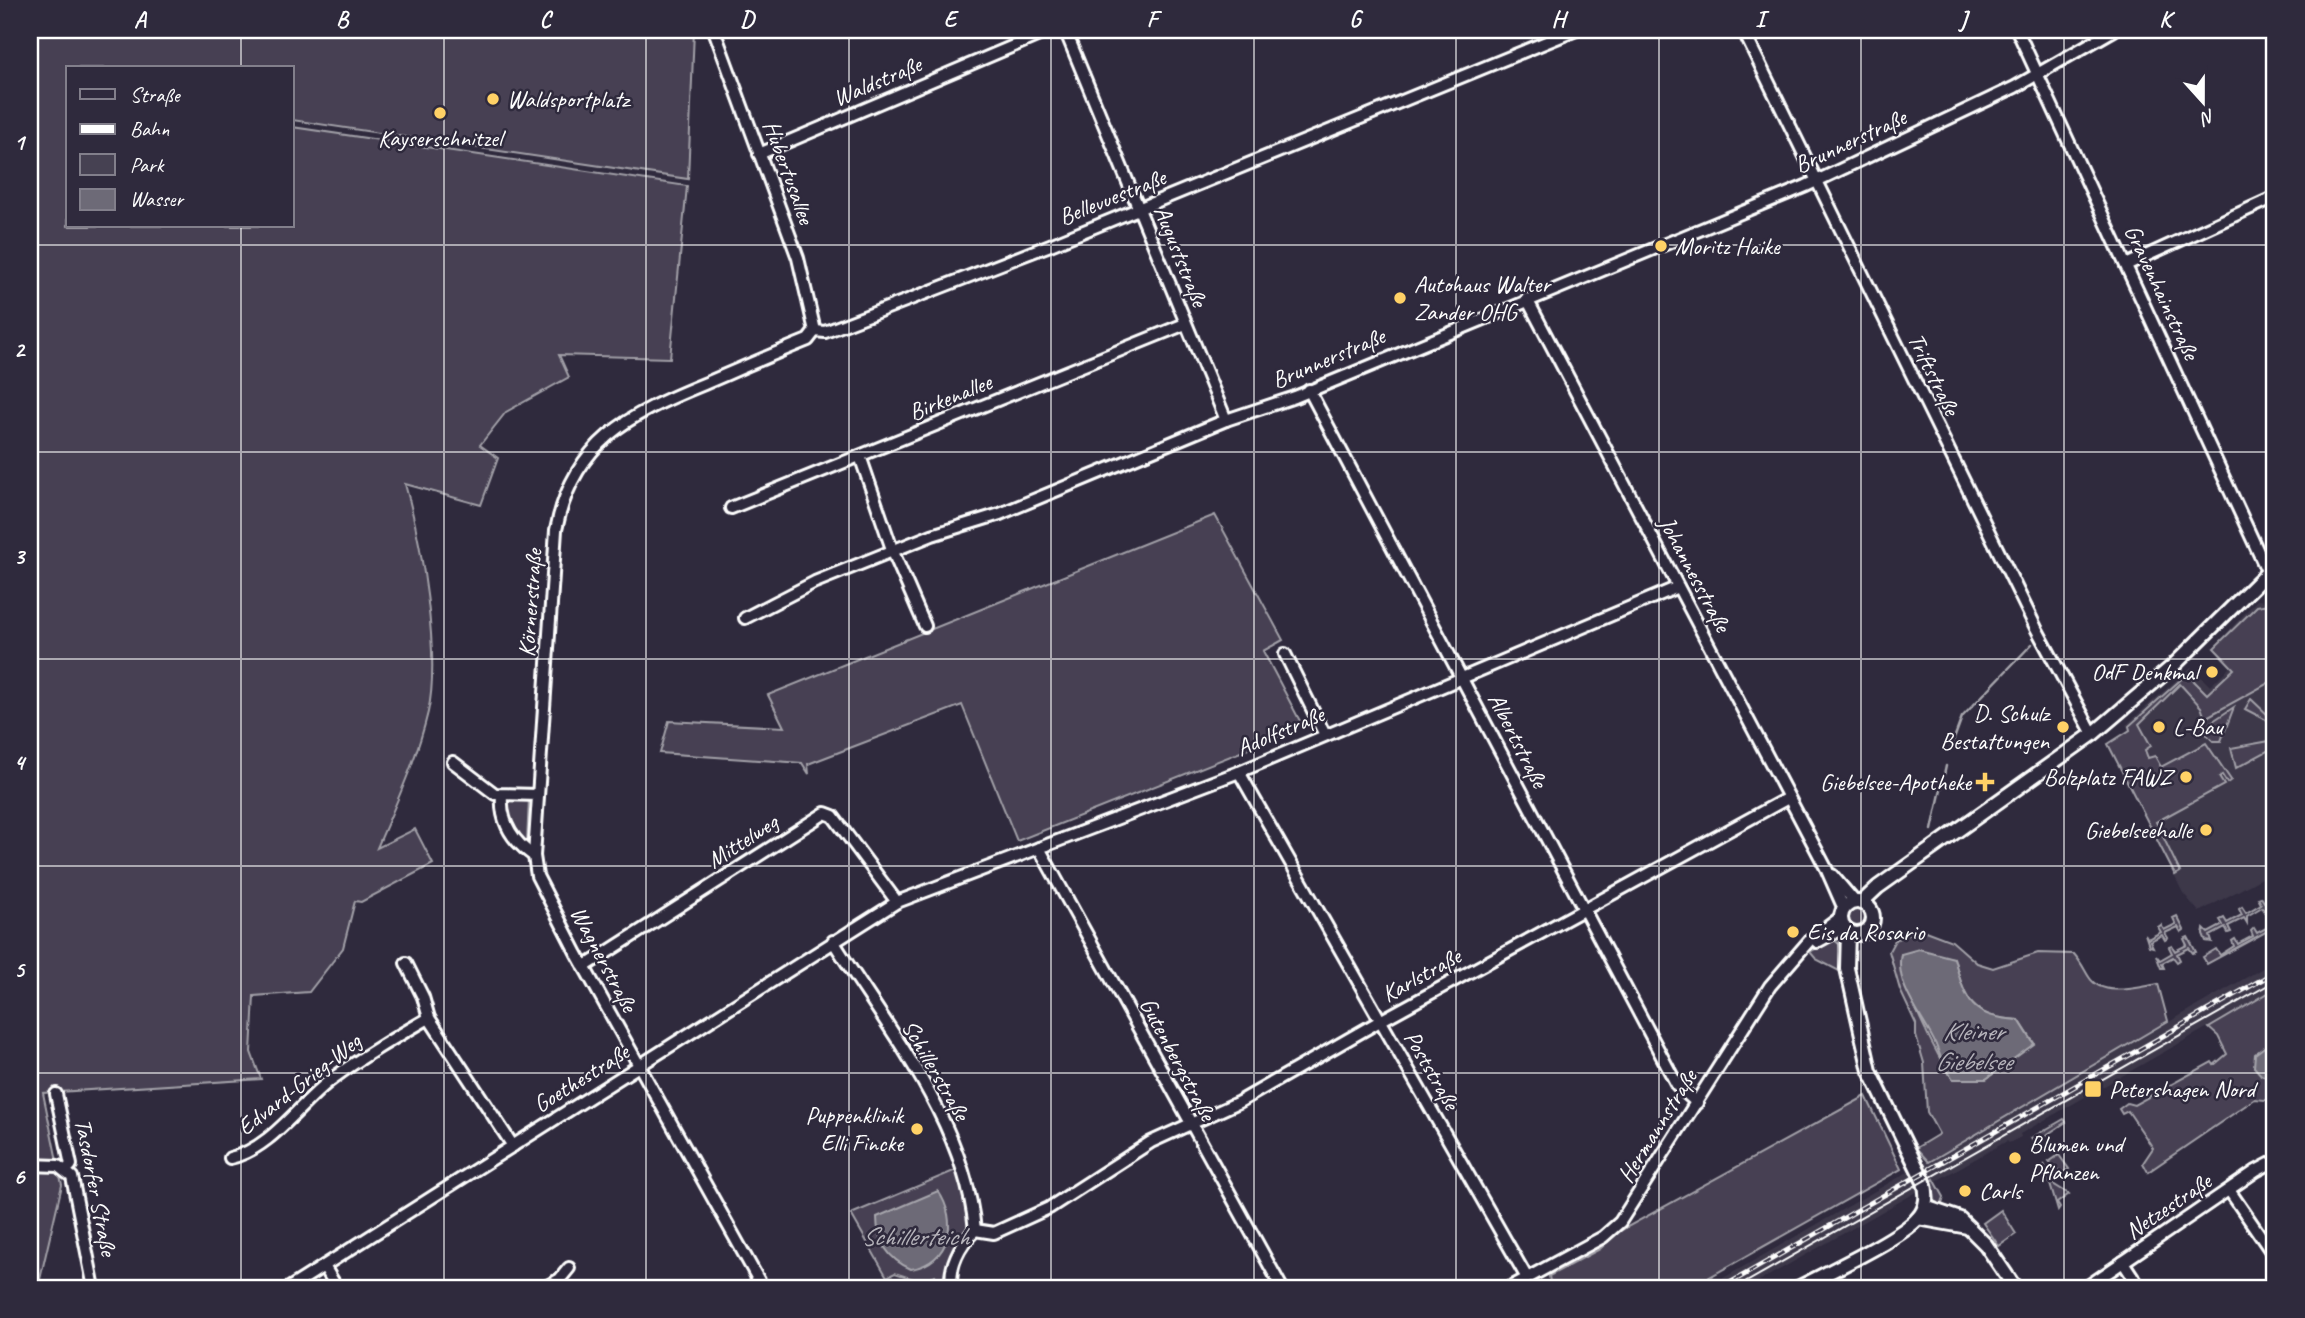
<svg xmlns="http://www.w3.org/2000/svg" width="2305" height="1318" font-family="Caveat,sans-serif">
	<rect width="100%" height="100%" fill="#2f2a3d"/>
	<filter id="ink" filterUnits="userSpaceOnUse"><feTurbulence type="fractalNoise" baseFrequency=".0143" numOctaves="2"/><feDisplacementMap in="SourceGraphic" scale="14" xChannelSelector="R" yChannelSelector="G"/><feConvolveMatrix kernelMatrix="1 2 1 2 8 2 1 2 1" color-interpolation-filters="sRGB"/></filter>
	<g filter="url(#ink)">
		<g fill="#3c3749">
			<polygon points="2257,600 2275,602 2275,871 2199,912 2183,893 2107,744 2129,730 2126,725 2191,667 2210,686 2230,667 2213,648"/>
			<polygon points="2275,961 2275,989 2020,1134 2021,1137 2009,1143 2007,1141 1747,1288 1706,1288"/>
		</g>
		<g fill="#464152" stroke="#a2a0a8" stroke-width="2" fill-rule="evenodd">
			<path d="M 30,30 L 694,30 L 688,179 L 292,120 L 292,68 L 68,68 L 68,226 L 292,226 L 292,127 L 687,186 L 670,358 L 559,355 L 569,377 L 506,412 L 480,445 L 498,458 L 481,505 L 405,484 C 421,540 441,655 428,712 C 417,759 396,803 377,848 L 415,829 L 433,864 L 361,902 L 355,901 L 343,948 L 309,992 L 254,996 L 251,1052 L 261,1079 L 43,1093 L 62,1185 L 38,1288 L 30,1288 Z"/>
			<polygon points="1215,515 1283,640 1263,651 1300,721 1296,730 1017,841 962,705 808,764 809,774 802,763 660,753 669,721 784,727 768,695"/>
			<polygon points="2275,603 2275,674 2273,670 2269,672 2274,680 2205,718 2201,707 2180,684 2139,724 2151,746 2145,750 2148,758 2155,756 2161,767 2206,743 2231,780 2227,783 2222,775 2219,777 2224,785 2156,822 2180,872 2175,875 2108,744 2130,730 2129,726 2187,674 2207,694 2234,669 2214,648 2257,606"/>
			<polygon points="2251,699 2270,717 2268,721 2245,709"/>
			<polygon points="2234,707 2221,741 2213,741 2207,735 2210,723"/>
			<polygon points="2275,740 2275,747 2236,768 2231,748"/>
			<polygon points="515,796 529,798 527,842 516,837 504,806"/>
			<polygon points="2275,896 2275,900 2266,906 2269,911 2266,913 2262,907 2247,916 2247,923 2244,918 2228,926 2231,932 2228,933 2225,928 2210,936 2212,942 2206,941 2203,934 2204,929 2208,933 2223,925 2220,920 2224,918 2227,923 2242,915 2239,909 2242,907 2246,913 2261,904 2258,898 2261,897 2264,902"/>
			<circle cx="1858" cy="918" r="9"/>
			<polygon points="2177,916 2184,930 2181,932 2178,927 2165,933 2168,938 2165,940 2162,935 2150,941 2153,947 2149,946 2145,934 2148,939 2161,932 2158,927 2161,925 2164,930 2176,924 2173,918"/>
			<polygon points="2273,918 2275,927 2207,964 2203,957 2216,949 2220,955 2234,946 2232,941 2235,939 2238,944 2253,936 2251,931 2254,928 2257,933 2272,925 2270,920"/>
			<path d="M 1920,929 L 1952,941 L 1977,963 L 1993,968 L 2038,953 L 2074,954 C 2081,962 2084,969 2089,977 C 2102,998 2139,987 2158,984 L 2168,1021 L 1929,1162 L 1916,1148 L 1939,1134 L 1927,1112 L 1924,1063 L 1916,1036 L 1916,1024 L 1900,990 L 1889,951 L 1895,940 ZM 1901,954 L 1954,958 C 1966,1003 1971,1017 2019,1020 L 2034,1043 L 1986,1079 L 1953,1079 C 1939,1062 1896,974 1901,954 Z"/>
			<polygon points="2188,937 2196,952 2193,953 2189,948 2177,954 2180,960 2177,962 2173,957 2162,963 2164,968 2161,968 2156,955 2160,960 2172,953 2169,947 2172,946 2175,951 2187,945 2184,939"/>
			<polygon points="1833,939 1839,944 1843,973 1816,959 1810,952"/>
			<polygon points="2275,989 2275,1039 2269,1044 2261,1075 2275,1080 2275,1101 2255,1099 2148,1172 2143,1163 2153,1148 2128,1111 2122,1114 2119,1109 2127,1103 2134,1105 2212,1062 2214,1065 2227,1054 2218,1036 2209,1028"/>
			<polygon points="1866,1096 1901,1169 1690,1288 1551,1288 1549,1276 1600,1249 1618,1232"/>
			<polygon points="2064,1119 2066,1122 2042,1138 2043,1141 2034,1143 2031,1138"/>
			<polygon points="2059,1155 2069,1169 2061,1174 2049,1162"/>
			<polygon points="2044,1164 2053,1184 2069,1194 2057,1203 2060,1208 2058,1211"/>
			<polygon points="956,1170 966,1195 968,1225 949,1259 941,1285 935,1275 923,1282 895,1273 887,1277 851,1214"/>
			<polygon points="1934,1179 1944,1197 1941,1208 1936,1203 1931,1182"/>
			<polygon points="2001,1210 2016,1234 1999,1246 1983,1223"/>
		</g>
		<g fill="#6d6a77" stroke="#a7a6ad" stroke-width="2">
			<path d="M 1919,949 L 1954,958 C 1966,1003 1971,1017 2019,1020 L 2034,1044 L 1986,1079 L 1953,1079 C 1944,1067 1941,1058 1936,1045 C 1924,1018 1894,986 1901,954 Z"/>
			<polygon points="2275,1039 2275,1080 2261,1075 2254,1067 2255,1054"/>
			<path d="M 938,1191 C 959,1221 950,1263 911,1269 C 888,1259 877,1242 877,1217 Z"/>
		</g>
		<g fill="none" stroke-linecap="round" stroke-linejoin="round">
			<g stroke="#a7a6ad" stroke-width="2.5">
				<polyline points="1950,750 1962,717 2032,644"/>
				<polyline points="1932,830 1946,766"/>
			</g>
			<defs>
				<g id="minor">
					<polyline points="714,30 798,258 815,331"/>
					<polyline points="1065,30 1226,420"/>
					<polyline points="1743,30 2036,628 2093,734"/>
					<polyline points="2017,30 2268,573"/>
					<polyline points="759,154 1051,30"/>
					<polyline points="2126,265 2275,197"/>
					<polyline points="1527,299 1826,868 1844,909"/>
					<polyline points="815,331 825,332 1050,245 1576,30"/>
					<polyline points="1309,390 1677,1085 1697,1103"/>
					<polyline points="860,456 893,552 925,626"/>
					<polyline points="731,508 1185,324"/>
					<polyline points="745,618 815,582 932,535 1000,514 1226,420 1295,397 1806,186 2015,87 2114,30"/>
					<polyline points="1285,654 1325,735"/>
					<polyline points="453,762 495,794 538,795"/>
					<polyline points="1239,772 1527,1278"/>
					<path d="M 502,796 C 500,822 512,841 534,856"/>
					<polyline points="1039,848 1282,1288"/>
					<polyline points="1832,875 1855,902"/>
					<path d="M 833,941 C 889,1031 965,1122 975,1230"/>
					<polyline points="1817,942 1845,927"/>
					<polyline points="406,963 423,997 429,1018 513,1146"/>
					<polyline points="584,967 825,813 833,816 897,902"/>
					<polyline points="56,1094 71,1165 66,1170"/>
					<path d="M 230,1158 C 271,1149 300,1103 332,1079 C 363,1056 396,1037 429,1018"/>
					<polyline points="30,1165 58,1166 72,1177 94,1288"/>
					<polyline points="2229,1190 2275,1257"/>
					<polyline points="975,1230 994,1233 1049,1208 1151,1142 1239,1102 1380,1021 1788,798"/>
					<polyline points="2123,1262 2140,1288"/>
					<polyline points="324,1266 337,1288"/>
					<polyline points="289,1288 897,902 1239,772 1678,587"/>
					<polyline points="544,1288 560,1279 569,1268"/>
					<path d="M 763,1288 L 577,954 L 537,876 L 534,856 L 556,530 C 573,442 628,415 704,384 C 739,369 773,354 808,340 L 815,331"/>
					<path d="M 952,1288 C 948,1266 960,1245 975,1230"/>
					<polyline points="1509,1288 1603,1237 1620,1222 1770,986 1809,941 1841,917"/>
					<polyline points="2085,1288 2256,1171 2275,1161"/>
					<polyline points="2267,1288 2275,1283"/>
				</g>
				<g id="tertiary">
					<circle cx="1857" cy="918" r="16"/>
					<polyline points="1861,903 1878,887 2093,734 2174,665 2275,565"/>
					<polyline points="1925,1207 1960,1219 1986,1245 2015,1288"/>
					<polyline points="1918,1218 1968,1227"/>
					<path d="M 1798,1288 C 1826,1273 1900,1239 1918,1218 C 1927,1208 1928,1194 1924,1182 L 1870,1071 L 1847,968 L 1848,931"/>
				</g>
			</defs>
			<use href="#minor" stroke="#fff" stroke-width="16"/>
			<use href="#tertiary" stroke="#fff" stroke-width="18"/>
			<use href="#minor" stroke="#2f2a3d" stroke-width="10"/>
			<use href="#tertiary" stroke="#2f2a3d" stroke-width="12"/>
			<polyline stroke="#fff" stroke-width="2" points="1736,1288 2275,981"/>
			<defs>
				<polyline id="rail" points="1721,1288 2275,972"/>
			</defs>
			<use href="#rail" stroke="#fff" stroke-width="5"/>
			<use href="#rail" stroke="#2f2a3d" stroke-width="2.5" stroke-dasharray="8" stroke-linecap="butt"/>
		</g>
	</g>
	<path fill="none" stroke="#fff" stroke-width="2" stroke-opacity="0.55" d="M 241,30 L 241,68M 444,30 L 444,1288M 646,30 L 646,1288M 849,30 L 849,1288M 1051,30 L 1051,1288M 1254,30 L 1254,1288M 1456,30 L 1456,1288M 1659,30 L 1659,1288M 1861,30 L 1861,1288M 2064,30 L 2064,1288M 241,226 L 241,1288M 30,245 L 2275,245M 30,452 L 2275,452M 30,659 L 2275,659M 30,866 L 2275,866M 30,1073 L 2275,1073"/>
	<g fill="#ffd166" stroke="#2f2a3d" stroke-width="2.5">
		<circle cx="493" cy="99" r="7"/>
		<circle cx="440" cy="113" r="7"/>
		<circle cx="1661" cy="246" r="7"/>
		<circle cx="1400" cy="298" r="7"/>
		<circle cx="2212" cy="672" r="7"/>
		<circle cx="2063" cy="727" r="7"/>
		<circle cx="2159" cy="727" r="7"/>
		<circle cx="2186" cy="777" r="7"/>
		<path d="M1981.5 771.5h7v7h7v7h-7v7h-7v-7h-7v-7h7z"/>
		<circle cx="2206" cy="830" r="7"/>
		<circle cx="1793" cy="932" r="7"/>
		<rect x="2084" y="1080" width="18" height="18" rx="3.5"/>
		<circle cx="917" cy="1129" r="7"/>
		<circle cx="2015" cy="1158" r="7"/>
		<circle cx="1965" cy="1191" r="7"/>
	</g>
	<g text-anchor="middle" dominant-baseline="central" stroke-width="5" stroke-linejoin="round" paint-order="stroke">
		<g font-size="24" fill="#fff" stroke="#2f2a3d">
			<text transform="translate(877 81) rotate(-23)">Waldstraße</text>
			<text transform="translate(1850 141) rotate(-25)">Brunnerstraße</text>
			<text transform="translate(789 172) rotate(70)">Hubertusallee</text>
			<text transform="translate(1112 197) rotate(-22)">Bellevuestraße</text>
			<text transform="translate(1181 256) rotate(68)">Auguststraße</text>
			<text transform="translate(2162 292) rotate(65)">Gravenhainstraße</text>
			<text transform="translate(1328 358) rotate(-23)">Brunnerstraße</text>
			<text transform="translate(1934 374) rotate(64)">Triftstraße</text>
			<text transform="translate(950 397) rotate(-22)">Birkenallee</text>
			<text transform="translate(1695 574) rotate(62)">Johannesstraße</text>
			<text transform="translate(530 603) rotate(-86)">Körnerstraße</text>
			<text transform="translate(1280 731) rotate(-23)">Adolfstraße</text>
			<text transform="translate(1518 740) rotate(63)">Albertstraße</text>
			<text transform="translate(742 841) rotate(-33)">Mittelweg</text>
			<text transform="translate(604 959) rotate(62)">Wagnerstraße</text>
			<text transform="translate(1421 975) rotate(-29)">Karlstraße</text>
			<text transform="translate(1178 1059) rotate(62)">Gutenbergstraße</text>
			<text transform="translate(936 1070) rotate(60)">Schillerstraße</text>
			<text transform="translate(1432 1070) rotate(60)">Poststraße</text>
			<text transform="translate(581 1078) rotate(-32)">Goethestraße</text>
			<text transform="translate(299 1084) rotate(-38)">Edvard-Grieg-Weg</text>
			<text transform="translate(1657 1126) rotate(-58)">Hermannstraße</text>
			<text transform="translate(96 1187) rotate(79)">Tasdorfer Straße</text>
			<text transform="translate(2168 1206) rotate(-34)">Netzestraße</text>
		</g>
		<g font-size="24" fill="#fff" stroke="#2f2a3d" text-anchor="start">
			<text x="507" y="99">Waldsportplatz</text>
			<text x="440" y="138" text-anchor="middle">Kayserschnitzel</text>
			<text x="1675" y="246">Moritz Haike</text>
			<text x="1414" y="284">Autohaus Walter<tspan x="1414" dy="28">Zander OHG</tspan></text>
			<text x="2198" y="672" text-anchor="end">OdF Denkmal</text>
			<text x="2049" y="713" text-anchor="end">D. Schulz<tspan x="2049" dy="28">Bestattungen</tspan></text>
			<text x="2173" y="727">L-Bau</text>
			<text x="2172" y="777" text-anchor="end">Bolzplatz FAWZ</text>
			<text x="1971" y="782" text-anchor="end">Giebelsee-Apotheke</text>
			<text x="2192" y="830" text-anchor="end">Giebelseehalle</text>
			<text x="1807" y="932">Eis da Rosario</text>
			<text x="2109" y="1089">Petershagen Nord</text>
			<text x="903" y="1115" text-anchor="end">Puppenklinik<tspan x="903" dy="28">Elli Fincke</tspan></text>
			<text x="2029" y="1144">Blumen und<tspan x="2029" dy="28">Pflanzen</tspan></text>
			<text x="1979" y="1191">Carls</text>
		</g>
		<g font-size="26" font-style="italic" fill="#b6b4bb" stroke="#2f2a3d">
			<text x="1973" y="1031">Kleiner<tspan x="1973" dy="30">Giebelsee</tspan></text>
			<text x="915" y="1236">Schillerteich</text>
		</g>
	</g>
	<rect width="2305" height="1318" fill="none" stroke="#2f2a3d" stroke-width="77"/>
	<rect x="66" y="66" width="228" height="161" fill="#2f2a3d" stroke="#827f8b" stroke-width="2"/>
	<rect x="80" y="89" width="35" height="10" fill="#2f2a3d" stroke="#827f8b" stroke-width="2"/>
	<text x="130" y="102" font-size="21" fill="#ffffff">Straße</text>
	<rect x="80" y="124" width="35" height="10" fill="#ffffff" stroke="#827f8b" stroke-width="2"/>
	<text x="130" y="136" font-size="21" fill="#ffffff">Bahn</text>
	<rect x="80" y="154" width="35" height="21" fill="#464152" stroke="#827f8b" stroke-width="2"/>
	<text x="130" y="172" font-size="21" fill="#ffffff">Park</text>
	<rect x="80" y="189" width="35" height="21" fill="#6d6a77" stroke="#827f8b" stroke-width="2"/>
	<text x="130" y="206" font-size="21" fill="#ffffff">Wasser</text>
	<g transform="translate(2203 102) rotate(159)" stroke="#2f2a3d" stroke-width="5" paint-order="stroke">
	<path d="M0-5L12 26L0 18L-12 26Z" fill="#ffffff"/>
	<text y="-10" font-size="19" font-weight="bold" text-anchor="middle" fill="#ffffff">N</text>
	</g>
	<rect x="38" y="38" width="2228" height="1242" fill="none" stroke="#fff" stroke-width="2.5"/>
	<g font-size="23" text-anchor="middle" font-weight="bold" fill="#fff">
		<text x="140" y="27">A</text>
		<text x="342" y="27">B</text>
		<text x="545" y="27">C</text>
		<text x="747" y="27">D</text>
		<text x="950" y="27">E</text>
		<text x="1152" y="27">F</text>
		<text x="1355" y="27">G</text>
		<text x="1558" y="27">H</text>
		<text x="1760" y="27">I</text>
		<text x="1963" y="27">J</text>
		<text x="2165" y="27">K</text>
		<text x="19" y="150">1</text>
		<text x="19" y="357">2</text>
		<text x="19" y="564">3</text>
		<text x="19" y="770">4</text>
		<text x="19" y="977">5</text>
		<text x="19" y="1184">6</text>
	</g>
</svg>
